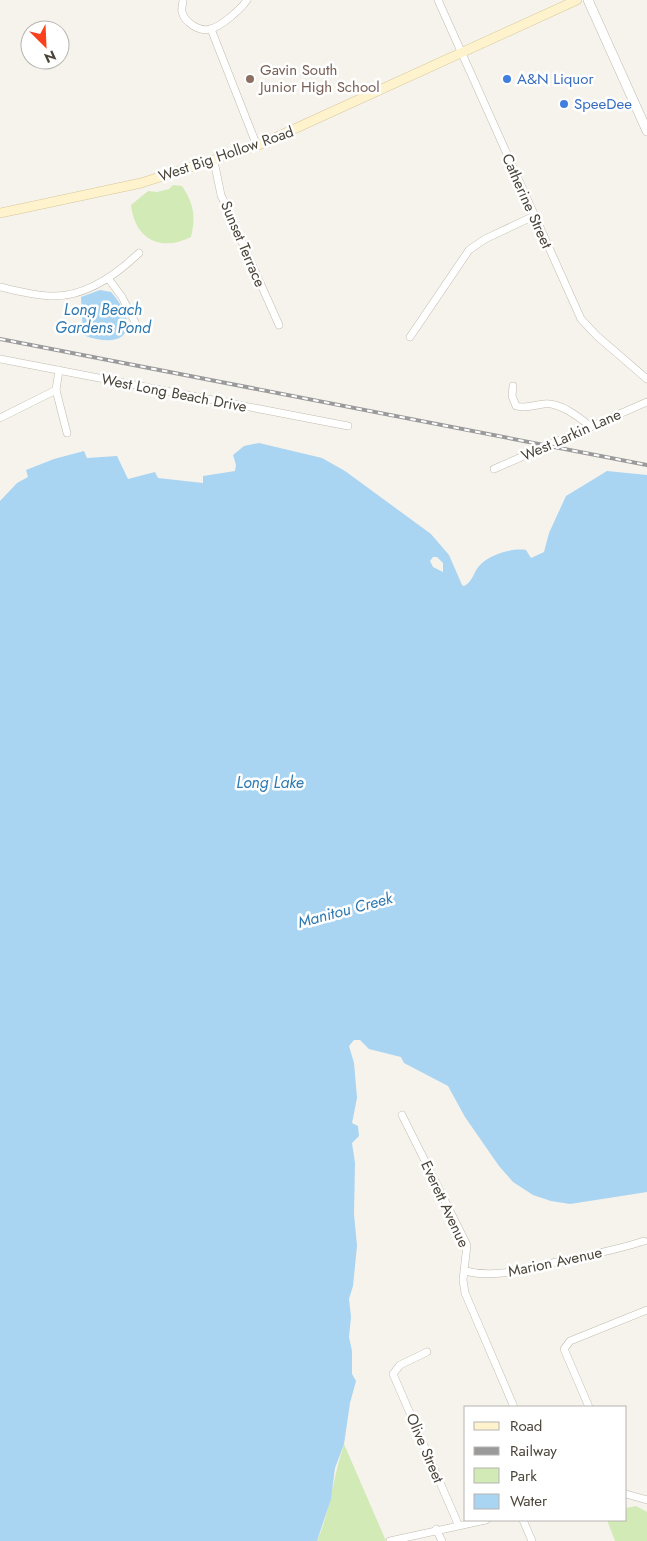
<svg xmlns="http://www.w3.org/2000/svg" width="647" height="1541" font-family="Jost,sans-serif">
	<rect width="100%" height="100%" fill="#f6f3ec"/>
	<g fill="#d2eab5">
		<path d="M 173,185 L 182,186 C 194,204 196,217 191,237 C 161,252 135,240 131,205 L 148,191 L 157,192 L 169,189 Z"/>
		<path d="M 344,1444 L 386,1541 L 317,1541 C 331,1510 333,1476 344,1444 Z"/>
		<polygon points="636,1506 647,1512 647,1541 615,1541 607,1520 626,1520 626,1508"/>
	</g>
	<g fill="#a9d4f2" fill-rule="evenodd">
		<path d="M 100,290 L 111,292 C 141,326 128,352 83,335 L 81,297 Z"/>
		<path d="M 259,443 L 322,458 L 345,471 L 431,534 L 449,555 L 462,585 L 464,586 C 474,581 473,571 481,564 C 492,554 512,548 526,550 L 531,558 L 544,552 L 549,533 L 566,496 L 607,471 L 647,475 L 647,1192 L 570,1204 L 551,1201 L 533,1195 L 513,1182 L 499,1166 L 465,1117 L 448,1086 L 404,1063 L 401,1057 L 369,1049 L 360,1040 L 354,1040 L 349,1046 L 354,1063 L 357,1098 L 352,1123 L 358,1126 L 359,1136 L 352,1143 L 355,1163 L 354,1214 L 357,1246 L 353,1286 L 349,1299 L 351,1317 L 349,1337 L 352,1351 L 352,1374 L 356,1381 L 350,1403 L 344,1444 L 335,1468 L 331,1499 L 317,1541 L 0,1541 L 0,501 L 17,483 L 28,477 L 26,470 L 54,459 L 84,451 L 87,458 L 117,456 L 128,479 L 155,472 L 158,478 L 203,483 L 203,476 L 235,471 L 236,465 L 233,455 L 244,446 ZM 437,557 L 443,563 L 443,572 L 433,567 L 430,561 L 433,557 Z"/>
	</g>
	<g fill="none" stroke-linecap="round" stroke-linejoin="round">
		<defs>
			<g id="minor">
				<path d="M 183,0 C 183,3 181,9 182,12 C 185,23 200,32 210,29 C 221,27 242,8 247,0"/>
				<polyline points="438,0 581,319 597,336 647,379"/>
				<polyline points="211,29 257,146"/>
				<polyline points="214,161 221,195 279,325"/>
				<polyline points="108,278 122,297 136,324"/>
				<path d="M 0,287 C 18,291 36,296 54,296 C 86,296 117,274 139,253"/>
				<polyline points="410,337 469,250 485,239 534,216"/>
				<polyline points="0,359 348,426"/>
				<polyline points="59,370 56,390 67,433"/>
				<path d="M 513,386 L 512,396 L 516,406 C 526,409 534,405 544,404 C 560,402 579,417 591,427"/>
				<polyline points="0,418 56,390"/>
				<polyline points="494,469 647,402"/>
				<polyline points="402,1115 467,1245 463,1280 465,1293 514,1407"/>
				<path d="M 465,1271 C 497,1279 529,1268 561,1261 C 589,1255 617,1250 644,1241"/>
				<polyline points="427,1352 400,1365 393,1374 458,1524"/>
				<polyline points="589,1407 564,1349 570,1341 647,1310"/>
				<polyline points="626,1494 647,1500"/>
				<polyline points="523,1520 532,1541"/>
				<polyline points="436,1529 442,1541"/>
				<polyline points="390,1541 486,1520"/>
			</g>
			<polyline id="tertiary" points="588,0 647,131"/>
			<polyline id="secondary" points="0,213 141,183 257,146 577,0"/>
		</defs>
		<use href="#minor" stroke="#c2bbae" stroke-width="8"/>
		<use href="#tertiary" stroke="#c2bbae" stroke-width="10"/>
		<use href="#secondary" stroke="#d6c79b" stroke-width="10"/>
		<use href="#minor" stroke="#fff" stroke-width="7"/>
		<use href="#tertiary" stroke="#fff" stroke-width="9"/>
		<use href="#secondary" stroke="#fff3cd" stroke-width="9"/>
		<defs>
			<polyline id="rail" points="0,339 647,465"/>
		</defs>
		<use href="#rail" stroke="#9a9a9a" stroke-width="4"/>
		<use href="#rail" stroke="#fff" stroke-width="2" stroke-dasharray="5.5" stroke-linecap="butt"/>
	</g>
	<circle fill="#8d6e63" stroke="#fff" stroke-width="2" cx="250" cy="79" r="5"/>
	<g fill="#3f7fe0" stroke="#fff" stroke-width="2">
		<circle cx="507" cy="79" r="5"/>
		<circle cx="564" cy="104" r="5"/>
	</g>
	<g text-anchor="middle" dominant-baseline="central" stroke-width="5" stroke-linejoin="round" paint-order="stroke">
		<g font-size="15" fill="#785e54" stroke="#fff" text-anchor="start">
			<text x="260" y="70">Gavin South<tspan x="260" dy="17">Junior High School</tspan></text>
		</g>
		<g font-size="15" fill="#366cbe" stroke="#fff" text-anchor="start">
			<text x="517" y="79">A&amp;N Liquor</text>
			<text x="574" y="104">SpeeDee</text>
		</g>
		<g font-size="15" fill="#4b4439" stroke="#fff">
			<text transform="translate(226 154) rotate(-19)">West Big Hollow Road</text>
			<text transform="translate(527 201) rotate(66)">Catherine Street</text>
			<text transform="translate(243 244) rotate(67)">Sunset Terrace</text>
			<text transform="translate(174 393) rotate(11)">West Long Beach Drive</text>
			<text transform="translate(571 435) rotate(-24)">West Larkin Lane</text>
			<text transform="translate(445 1204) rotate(65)">Everett Avenue</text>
			<text transform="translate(555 1262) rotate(-12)">Marion Avenue</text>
			<text transform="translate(425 1448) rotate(67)">Olive Street</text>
		</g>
		<g font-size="16" font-style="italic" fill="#2e7ab2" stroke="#fff">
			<text x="103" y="309">Long Beach<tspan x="103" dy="18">Gardens Pond</tspan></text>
			<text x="270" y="782">Long Lake</text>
			<text transform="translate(345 910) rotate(-15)">Manitou Creek</text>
		</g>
	</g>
	<rect x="464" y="1406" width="162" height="115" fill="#ffffff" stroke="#b7b4b0"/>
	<rect x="474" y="1422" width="25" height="8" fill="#fff3cd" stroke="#b7b4b0"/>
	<text x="510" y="1431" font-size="15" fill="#4b4439">Road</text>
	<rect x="474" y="1447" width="25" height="8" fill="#9a9a9a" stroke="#b7b4b0"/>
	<text x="510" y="1456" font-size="15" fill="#4b4439">Railway</text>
	<rect x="474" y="1468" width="25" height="15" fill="#d2eab5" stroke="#b7b4b0"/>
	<text x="510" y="1481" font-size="15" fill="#4b4439">Park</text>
	<rect x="474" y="1494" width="25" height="15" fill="#a9d4f2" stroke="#b7b4b0"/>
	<text x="510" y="1506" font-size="15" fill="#4b4439">Water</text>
	<g transform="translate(45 45) rotate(156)"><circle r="24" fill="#ffffff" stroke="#b7b4b0"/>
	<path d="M0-4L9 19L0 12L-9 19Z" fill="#fc3f1d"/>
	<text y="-8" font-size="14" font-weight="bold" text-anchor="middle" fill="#4b4439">N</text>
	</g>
</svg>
